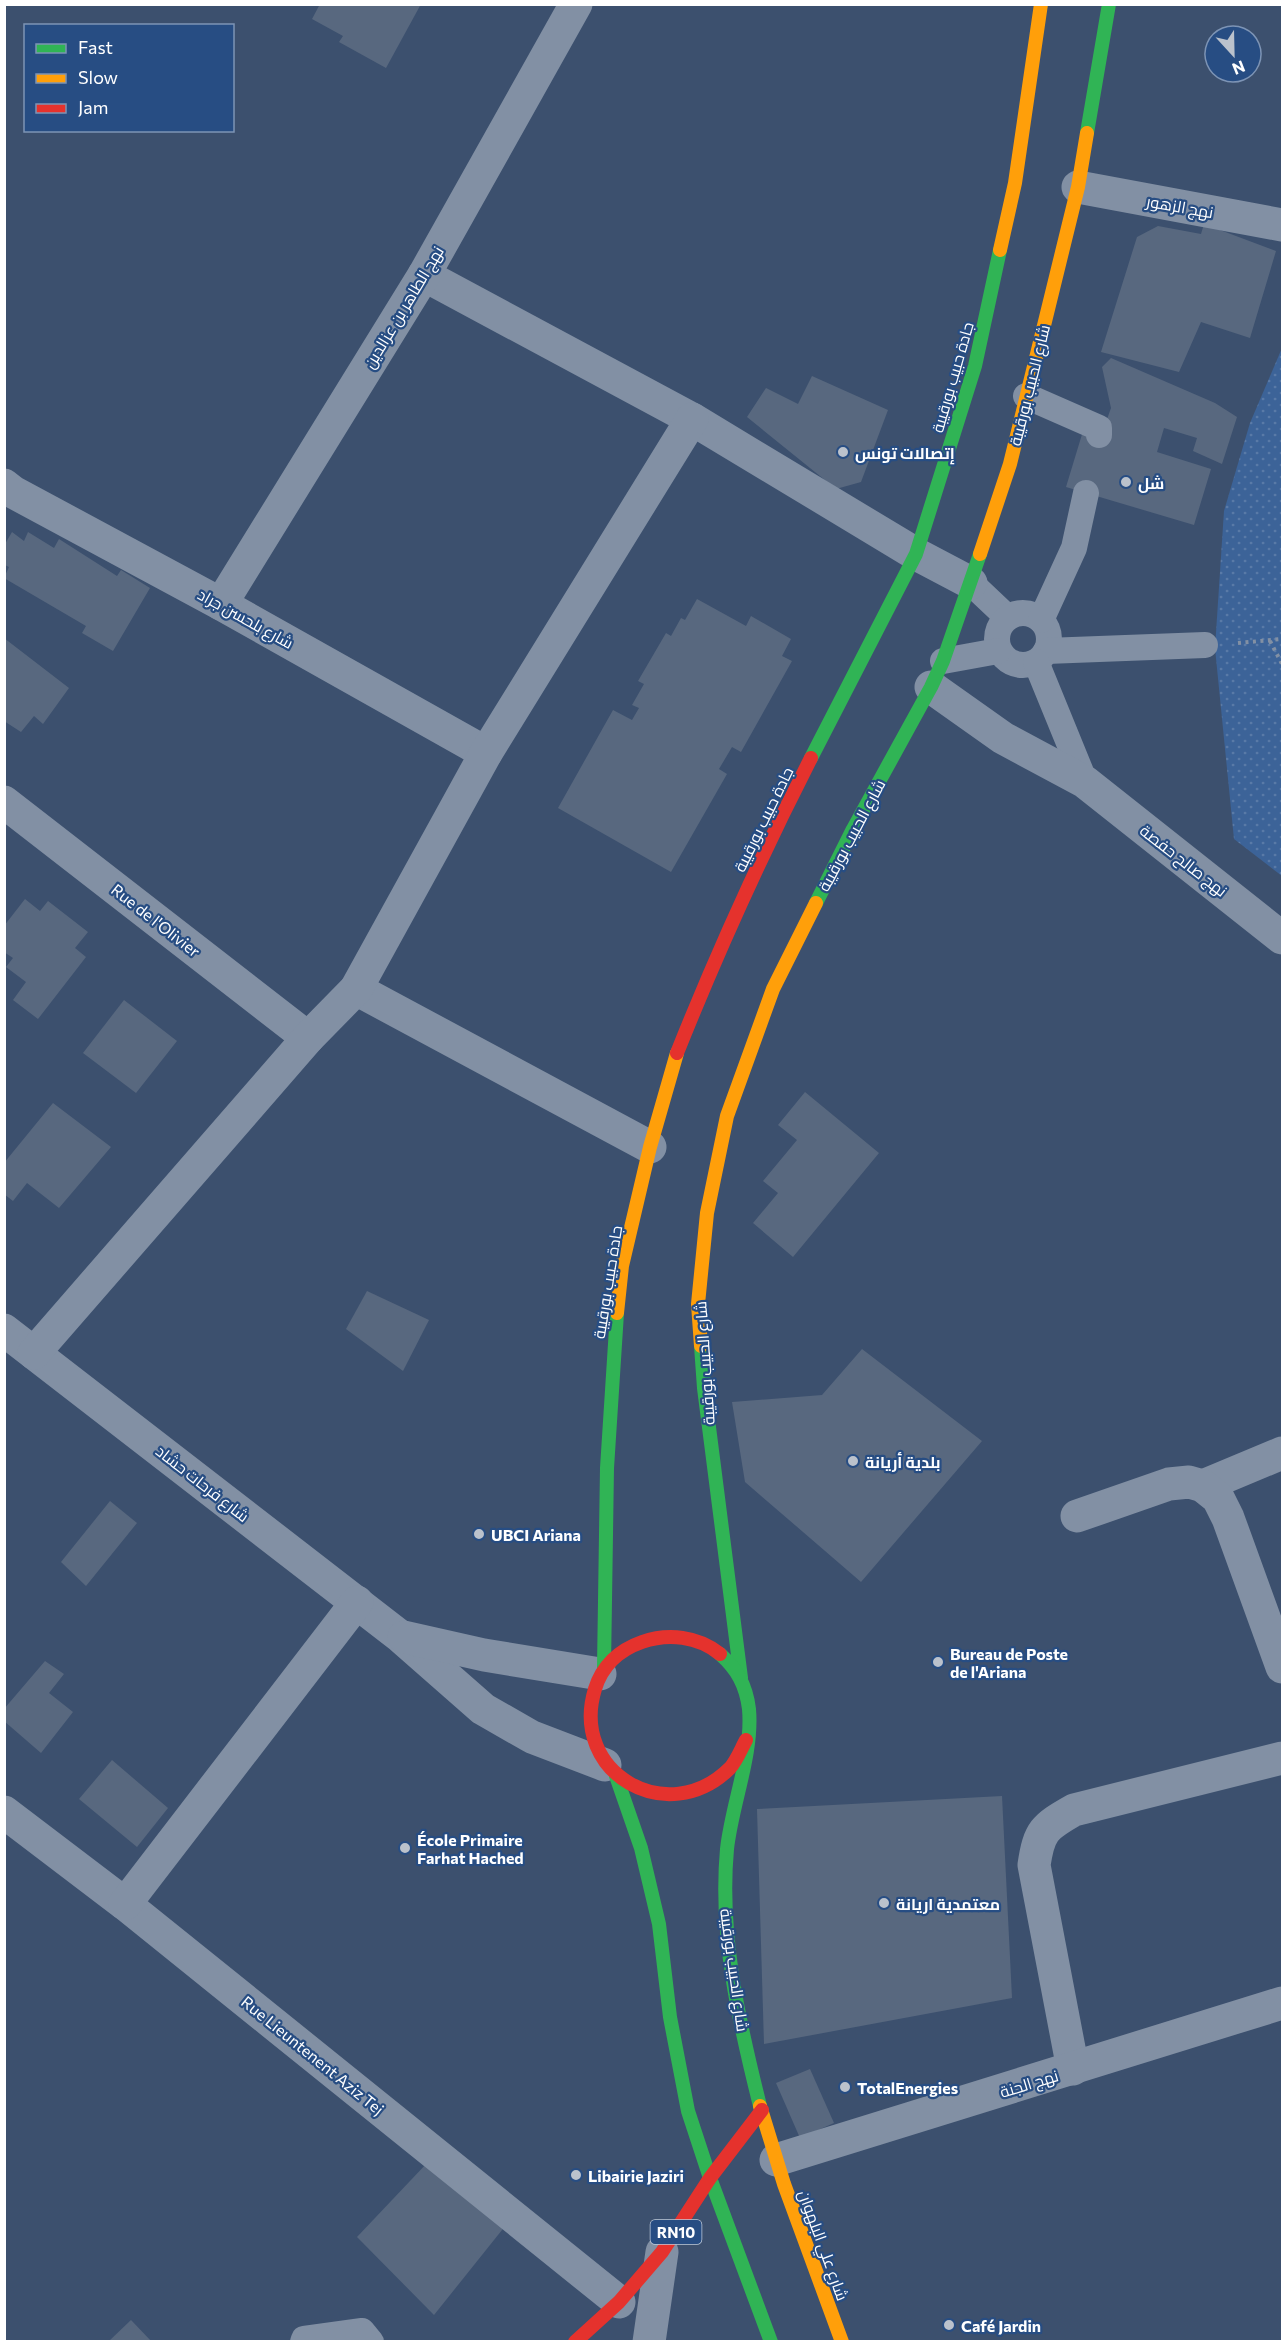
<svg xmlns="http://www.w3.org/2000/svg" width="1287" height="2346" font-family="Commissioner,Cairo,sans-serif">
	<defs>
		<pattern id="grass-dots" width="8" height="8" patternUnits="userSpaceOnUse" patternTransform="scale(1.5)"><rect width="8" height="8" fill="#3c6398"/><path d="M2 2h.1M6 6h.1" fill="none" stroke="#597aa7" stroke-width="1.8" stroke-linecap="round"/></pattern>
	</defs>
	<rect width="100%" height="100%" fill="#3c506e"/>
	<polygon fill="url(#grass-dots)" points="1282,348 1282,876 1234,839 1215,648 1224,511 1250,423"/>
	<g fill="#58687f">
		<polygon points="320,4 421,4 386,68 339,42 343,36 312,19"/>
		<polygon points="1204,224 1276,251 1250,338 1201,322 1179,372 1101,352 1137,237 1158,226 1201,234"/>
		<polygon points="1111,358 1215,403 1237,417 1222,464 1193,451 1197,438 1164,428 1157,452 1211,469 1194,525 1066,487 1083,431 1101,436 1111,408 1102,367"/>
		<polygon points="812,376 888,410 861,482 836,489 747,417 766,388 798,404"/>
		<polygon points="12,532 24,541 28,532 54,548 59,539 117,576 121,570 150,588 113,651 82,633 86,626 4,578 9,567 5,565 5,544"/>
		<polygon points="697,599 746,626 751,616 791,639 782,656 792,661 741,752 732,747 719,769 727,774 671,872 558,808 613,710 632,720 639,708 632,705 644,684 638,681 666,633 671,636 681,618 685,620"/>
		<polygon points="4,638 69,688 43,724 34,716 21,732 4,721"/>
		<polygon points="25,899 40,911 48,901 88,932 75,948 86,957 38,1019 13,1000 26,982 6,967 13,958 4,952 4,926"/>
		<polygon points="124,1000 177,1041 136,1093 83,1053"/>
		<polygon points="805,1092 879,1153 793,1257 753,1223 778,1193 763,1181 797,1140 778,1125"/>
		<polygon points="53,1103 111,1147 59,1208 27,1183 13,1201 4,1194 4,1163"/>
		<polygon points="367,1291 429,1320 403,1371 346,1329"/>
		<polygon points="862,1349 982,1441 861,1582 745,1482 732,1402 822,1395"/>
		<polygon points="110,1501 137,1523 86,1586 61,1562"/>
		<polygon points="45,1661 64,1674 49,1693 73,1712 41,1753 4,1721 4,1709"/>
		<polygon points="112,1760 168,1808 137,1847 79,1799"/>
		<polygon points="1002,1796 1012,1998 764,2044 757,1809"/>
		<polygon points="810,2069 834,2123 800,2138 776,2083"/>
		<polygon points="428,2162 506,2225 434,2315 357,2237"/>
		<polygon points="131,2320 152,2342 108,2342"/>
	</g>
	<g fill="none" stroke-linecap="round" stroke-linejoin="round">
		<g stroke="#8290a4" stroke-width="4" stroke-dasharray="3 4.5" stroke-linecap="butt">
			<polyline points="1270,641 1282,664"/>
			<polyline points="1238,643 1282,639"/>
		</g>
		<g stroke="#8290a4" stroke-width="26">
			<polyline points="1026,396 1099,428 1099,435"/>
			<polyline points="971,583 1007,617"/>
			<circle cx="1023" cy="639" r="26"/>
			<polyline points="1041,620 1074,548 1086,493"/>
			<polyline points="1046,651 1205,645"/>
			<polyline points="943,661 998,651"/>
			<polyline points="1036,662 1085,782"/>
			<polyline points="303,2342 304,2339 362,2331 371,2342"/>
		</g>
		<g stroke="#8290a4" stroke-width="33">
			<polyline points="1078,187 1282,225"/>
			<polyline points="424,275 692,419 916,554 971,583"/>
			<polyline points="4,485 13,492 221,604 486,753"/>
			<polyline points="221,604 424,275 576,4"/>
			<polyline points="931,687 1003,738 1085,782 1282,938"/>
			<polyline points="4,802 308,1038"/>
			<polyline points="356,989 650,1147"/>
			<polyline points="4,1330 401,1637 483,1709 532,1737 605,1765"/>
			<polyline points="34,1353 308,1038 356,989 486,753 692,419"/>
			<polyline points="1203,1486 1282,1453"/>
			<polyline points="1077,1516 1169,1484 1189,1482 1203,1486 1218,1498 1228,1518 1282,1667"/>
			<polyline points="404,1637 484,1655 600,1674"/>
			<polyline points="4,1812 125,1904 619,2302"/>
			<polyline points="125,1904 357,1602"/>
			<path d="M 1073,2069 L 1034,1865 C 1039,1831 1044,1827 1074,1810 L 1282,1758"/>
			<polyline points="776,2160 1282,2003"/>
			<polyline points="649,2342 662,2252"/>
		</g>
		<g stroke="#30b455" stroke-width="14">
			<polyline points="1087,133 1109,4"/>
			<polyline points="811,758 916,554 975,366 1000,250"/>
			<polyline points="816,903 853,829 931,687 943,661 980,554"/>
			<polyline points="701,1346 704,1388 741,1678"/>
			<path d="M 720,1654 C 737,1669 746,1685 749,1709 C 753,1755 732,1803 727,1849 C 719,1936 739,2022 760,2106"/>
			<polyline points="604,1667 607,1468 617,1313"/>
			<polyline points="616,1776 641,1848 659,1924 670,2017 688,2111 710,2178 771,2342"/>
		</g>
		<g stroke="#ff9f0a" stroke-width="14">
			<polyline points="1000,250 1015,183 1041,4"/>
			<polyline points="980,554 1010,464 1078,187 1087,133"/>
			<polyline points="617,1313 622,1266 650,1147 677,1053"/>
			<polyline points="701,1346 698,1304 707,1213 727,1116 773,989 816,903"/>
			<polyline points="760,2106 784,2184 842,2342"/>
		</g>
		<g stroke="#e5322d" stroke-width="14">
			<path d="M 677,1053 C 717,953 762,854 811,758"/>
			<path d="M 720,1654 C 698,1636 668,1633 642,1642 C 619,1650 602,1666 595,1689 C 569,1773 668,1830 730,1768 C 737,1760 741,1749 746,1740"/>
			<polyline points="575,2342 619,2302 662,2252 710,2178 762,2110"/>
		</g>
	</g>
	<g fill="#bbc2cc" stroke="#274d83" stroke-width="2">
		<circle cx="843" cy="452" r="6"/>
		<circle cx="1126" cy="482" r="6"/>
		<circle cx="853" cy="1461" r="6"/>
		<circle cx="479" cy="1534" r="6"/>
		<circle cx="938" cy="1662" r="6"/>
		<circle cx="405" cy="1848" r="6"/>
		<circle cx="884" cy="1903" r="6"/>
		<circle cx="845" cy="2087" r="6"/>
		<circle cx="576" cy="2175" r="6"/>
		<circle cx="949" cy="2325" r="6"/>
	</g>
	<g text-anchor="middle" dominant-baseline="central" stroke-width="4.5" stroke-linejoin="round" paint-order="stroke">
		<rect fill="#274d83" stroke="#becada" stroke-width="1.5" x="650.5" y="2220" width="51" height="24" rx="4.5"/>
		<g font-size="15" font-weight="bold" fill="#fff">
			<text x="676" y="2232">RN10</text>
		</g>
		<g font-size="16" fill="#fff" stroke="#274d83">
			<text transform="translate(1180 206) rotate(10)">نهج الزهور</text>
			<text transform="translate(403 307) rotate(-59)">نهج الطاهر بن عزالدين</text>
			<text transform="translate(952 377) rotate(-74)">جادة حبيب بورقيبة</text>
			<text transform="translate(1029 385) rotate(-76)">شارع الحبيب بورقيبة</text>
			<text transform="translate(246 618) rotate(29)">شارع بلحسن جراد</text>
			<text transform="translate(763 819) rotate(-64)">جادة حبيب بورقيبة</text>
			<text transform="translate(851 835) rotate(-62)">شارع الحبيب بورقيبة</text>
			<text transform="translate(1184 860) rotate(38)">نهج صالح حفصة</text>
			<text transform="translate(156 920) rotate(38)">Rue de l'Olivier</text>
			<text transform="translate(607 1282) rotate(-81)">جادة حبيب بورقيبة</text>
			<text transform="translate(704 1363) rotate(-94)">شارع الحبيب بورقيبة</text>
			<text transform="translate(203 1483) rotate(38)">شارع فرحات حشاد</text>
			<text transform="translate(735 1970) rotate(82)">شارع الحبيب بورقيبة</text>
			<text transform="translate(313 2055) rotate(39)">Rue Lieuntenent Aziz Tej</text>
			<text transform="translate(1029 2083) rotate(-17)">نهج الجنة</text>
			<text transform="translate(824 2245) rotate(70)">شارع علي البلهوان</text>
		</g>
		<g font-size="16" font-weight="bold" fill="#fff" stroke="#274d83" text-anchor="start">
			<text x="855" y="452">إتصالات تونس</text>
			<text x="1138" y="482">شل</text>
			<text x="865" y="1461">بلدية أريانة</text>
			<text x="491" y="1534">UBCI Ariana</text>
			<text x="950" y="1653">Bureau de Poste<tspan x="950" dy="18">de l'Ariana</tspan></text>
			<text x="417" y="1839">École Primaire<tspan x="417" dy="18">Farhat Hached</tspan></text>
			<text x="896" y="1903">معتمدية اريانة</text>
			<text x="857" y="2087">TotalEnergies</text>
			<text x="588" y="2175">Libairie Jaziri</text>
			<text x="961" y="2325">Café Jardin</text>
		</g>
	</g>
	<rect width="1287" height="2346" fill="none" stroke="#ffffff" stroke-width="12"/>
	<rect x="24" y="24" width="210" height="108" fill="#274d83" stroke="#7d94b5" stroke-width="1.5"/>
	<rect x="36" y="44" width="30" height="9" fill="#30b455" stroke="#7d94b5" stroke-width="1.5"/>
	<text x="78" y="54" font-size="18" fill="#ffffff">Fast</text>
	<rect x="36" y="74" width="30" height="9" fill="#ff9f0a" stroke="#7d94b5" stroke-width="1.5"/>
	<text x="78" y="84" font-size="18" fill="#ffffff">Slow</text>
	<rect x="36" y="104" width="30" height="9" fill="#e5322d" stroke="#7d94b5" stroke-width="1.5"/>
	<text x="78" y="114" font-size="18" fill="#ffffff">Jam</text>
	<g transform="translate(1233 54) rotate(158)"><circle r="28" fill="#274d83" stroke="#7d94b5" stroke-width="1.5"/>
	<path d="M0-4.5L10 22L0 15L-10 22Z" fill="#bbc2cc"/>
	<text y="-9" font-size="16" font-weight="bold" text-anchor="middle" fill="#ffffff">N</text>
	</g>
</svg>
